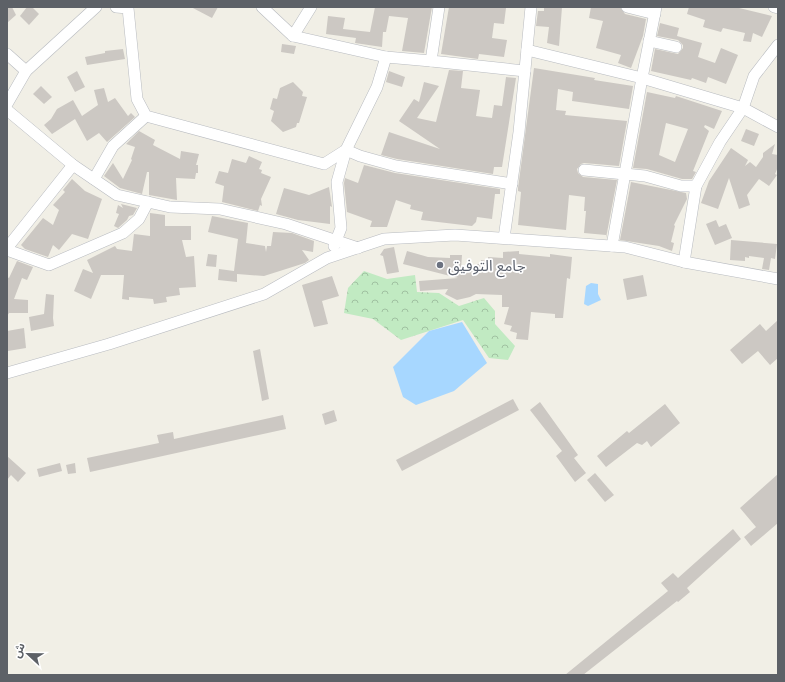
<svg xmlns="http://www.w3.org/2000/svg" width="785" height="682" font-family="'Space Grotesk','Noto Sans Arabic',sans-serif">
	<defs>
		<pattern id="forest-crowns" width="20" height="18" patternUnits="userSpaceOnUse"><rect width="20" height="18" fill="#c1eac2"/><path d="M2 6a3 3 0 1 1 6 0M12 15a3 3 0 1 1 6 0" fill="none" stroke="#a0c1a1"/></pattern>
	</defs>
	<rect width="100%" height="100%" fill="#f1efe6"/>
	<polygon fill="url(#forest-crowns)" points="364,271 387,279 415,275 417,292 439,293 459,306 484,298 495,311 495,324 515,346 508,360 489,358 463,320 401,340 373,319 344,313 348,288"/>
	<g fill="#a7d7ff">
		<polygon points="591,283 598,284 598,294 601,300 588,306 584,304 586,286"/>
		<polygon points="462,322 487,363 454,391 416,405 403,397 393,367 429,331"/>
	</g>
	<g fill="#ccc8c3" fill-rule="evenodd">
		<polygon points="7,7 12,7 16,15 7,23"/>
		<polygon points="27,7 32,7 39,14 29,25 20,16"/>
		<polygon points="191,7 218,7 212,18"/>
		<polygon points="375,7 432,7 424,53 402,51 408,18 389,16 386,32 383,32 382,47 355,43 356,38 326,34 328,16 345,18 343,29 370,32"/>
		<polygon points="449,7 506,8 504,24 494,23 492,38 507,40 504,57 479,54 478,59 441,54"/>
		<polygon points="544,7 562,7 559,46 547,43 549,27 536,26 538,11 544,11"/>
		<polygon points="591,7 620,7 625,14 646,19 643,36 631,68 618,63 621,55 596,48 603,21 589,18"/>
		<polygon points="689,7 735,7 772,16 762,37 753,33 751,42 743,41 745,33 723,28 721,32 703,27 705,20 687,14"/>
		<polygon points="660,23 679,28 677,36 702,43 698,57 715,63 721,48 738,55 726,84 708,77 706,83 692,78 691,80 651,71 655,49 678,54 683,48 683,45 678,40 657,36"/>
		<polygon points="282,44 296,46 294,54 281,52"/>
		<polygon points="123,49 125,59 87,65 85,57 105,53 105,51"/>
		<polygon points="534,68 595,78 594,80 633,86 629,109 572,101 573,92 558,89 556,110 566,111 565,115 627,121 619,166 584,163 581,164 577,169 578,173 583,177 617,180 606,238 606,235 584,233 586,211 584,211 585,197 569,195 566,230 518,225 521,192 518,191 518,188"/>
		<polygon points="449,70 463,71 461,88 480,90 476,116 492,118 494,105 502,106 506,77 516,78 502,167 494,167 493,174 397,159 381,155 389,132 440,149 399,121 414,99 419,102 424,82 439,86 417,118 436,122"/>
		<polygon points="77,71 85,87 75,92 67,77"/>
		<polygon points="389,71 405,77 402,87 386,82"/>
		<polygon points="293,82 303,92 302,96 307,97 299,123 297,123 296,127 283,132 271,121 274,111 270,109 273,98 277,99 280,88"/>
		<polygon points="41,86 52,97 44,104 33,94"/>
		<polygon points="104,88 108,102 115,98 128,116 131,113 135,117 107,142 99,133 87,141 75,119 52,134 44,125 51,119 57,109 73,100 82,116 98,105 94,90"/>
		<path d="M 647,92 L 675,98 L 676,96 L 722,111 L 714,129 L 705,125 L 704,127 L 709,131 L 693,171 L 696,172 L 692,179 L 682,179 L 647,169 L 633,168 ZM 666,123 L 688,129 L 675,162 L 659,155 Z"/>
		<polygon points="746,129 759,134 754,146 741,141"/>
		<polygon points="139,131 155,140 153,145 180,159 181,151 199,154 196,165 198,165 198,173 196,173 195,179 176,178 177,200 149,195 149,172 147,172 142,194 120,188 104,176 113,163 123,179 132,160 131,159 135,147 126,144"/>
		<polygon points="775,144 772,154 778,155 778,167 775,174 777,175 769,186 759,179 747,195 750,205 739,209 729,178 718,209 701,203 709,181 731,148 748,160 745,166 750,162 756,167 763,157 763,153"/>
		<polygon points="249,156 262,162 259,169 262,170 261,173 271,177 261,199 262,206 260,205 258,211 222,202 224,186 215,183 219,171 228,173 232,159 246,163"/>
		<polygon points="364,165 395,173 500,189 500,194 495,194 492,219 477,217 476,222 472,226 421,220 423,212 410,209 411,205 396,200 387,227 370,227 372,221 347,212 344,183 345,178 358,183"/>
		<polygon points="72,179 85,191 102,199 88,239 72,234 59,250 53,245 48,257 25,249 21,245 43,218 53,225 59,210 53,205 65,192 63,190"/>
		<polygon points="631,182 686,193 687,199 674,225 675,226 671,242 674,243 672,251 659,246 620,240"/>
		<polygon points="329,187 332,207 330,206 330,224 298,220 276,214 284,188 309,195"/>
		<polygon points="121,204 137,208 133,215 129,216 127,220 118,228 114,226 119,214 116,213 118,205 123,208"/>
		<polygon points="150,213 165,215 165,226 191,226 191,240 182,240 186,257 194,256 196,287 179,288 180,295 166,297 167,302 154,304 153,299 129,297 129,300 122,299 124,275 101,275 91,299 74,291 83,269 93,273 87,260 115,246 117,249 132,251 134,234 150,236"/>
		<polygon points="212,216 248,223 246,243 265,246 266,252 267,246 271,246 273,232 292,233 314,241 313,252 302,250 309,260 305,263 264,276 237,274 237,282 218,280 219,269 234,271 238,239 208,232"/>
		<polygon points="716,220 719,227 726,224 732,238 715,245 706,224"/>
		<polygon points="731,240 777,244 775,259 771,258 769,270 762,269 764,258 749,256 749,258 745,257 745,261 730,260"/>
		<polygon points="394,247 399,272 387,274 383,256 380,255 384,249"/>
		<polygon points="407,251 428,257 450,258 450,255 462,255 461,269 477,270 477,264 481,264 481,260 488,261 488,257 503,258 503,252 519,251 519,254 550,257 550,254 572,257 570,279 567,278 563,318 555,318 555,314 531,312 528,340 516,339 517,333 510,331 512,326 504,324 509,307 502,307 502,295 476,294 470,297 457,300 445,294 448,289 420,291 419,281 458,278 403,264"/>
		<polygon points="208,254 217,255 216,267 206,266"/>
		<polygon points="17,261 33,267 27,280 22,278 14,299 28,300 28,313 9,313 7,316 7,277 9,278"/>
		<polygon points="643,275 647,296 627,300 623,279"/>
		<polygon points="332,276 339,296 322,301 328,324 314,327 302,285"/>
		<polygon points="46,294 54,295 53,318 54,326 31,331 29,317 44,314"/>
		<polygon points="778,320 778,358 770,365 758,351 742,364 730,350 760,324 766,331"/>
		<polygon points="24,328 26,348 8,351 7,331"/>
		<polygon points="260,349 269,399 262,401 253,351"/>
		<polygon points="513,399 519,410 402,471 396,460"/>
		<polygon points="540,402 578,455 574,458 586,473 575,482 556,456 562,451 530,410"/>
		<polygon points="665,404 680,423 651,447 647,441 642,445 637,443 606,467 597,456 627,431 629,433"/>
		<polygon points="334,410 337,421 325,425 322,414"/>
		<polygon points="283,415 286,429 90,472 87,458 159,443 157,435 173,432 174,439"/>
		<polygon points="7,456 26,473 18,482 11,475 7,480"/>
		<polygon points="60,463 62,471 39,477 37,469"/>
		<polygon points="75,463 76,473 68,474 66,465"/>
		<polygon points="595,473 614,495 605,502 587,480"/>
		<polygon points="778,474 778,523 751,546 744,537 756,527 740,508"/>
		<polygon points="733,529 741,539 687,588 690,592 678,602 677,601 583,675 565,675 668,591 661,583 673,573 678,578"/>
	</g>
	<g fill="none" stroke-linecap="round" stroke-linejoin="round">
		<defs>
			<g id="minor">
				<polyline points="116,7 128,8 137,99 146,116 324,164 346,150 377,87 386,57"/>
				<polyline points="262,7 293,36 386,57 431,61"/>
				<polyline points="439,7 431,61 525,71"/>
				<polyline points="627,7 655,14"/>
				<polyline points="774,7 778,8"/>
				<polyline points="293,36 311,7"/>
				<polyline points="649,41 676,47"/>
				<polyline points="527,50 642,78 743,108 778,127"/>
				<polyline points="7,54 26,71 7,104"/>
				<polyline points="26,71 96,7"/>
				<polyline points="7,110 73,165 117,195 170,207 220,209 233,212 286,224 358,248"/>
				<polyline points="584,170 645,176 681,186 696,186"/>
				<polyline points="94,179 113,146 146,116"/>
				<polyline points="504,238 519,132 531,7"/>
				<polyline points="334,246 341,228 337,182 346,150 360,156 396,166 512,184"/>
				<polyline points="612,246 642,78 656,7"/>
				<polyline points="7,248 73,165"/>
				<polyline points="7,250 49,265 123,233 139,219 148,202"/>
				<polyline points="684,262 696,186 720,142 743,108 754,76 778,45"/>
				<polyline points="7,373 109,344 264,294 327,258 384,239 455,235 625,247 684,262 778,279"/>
			</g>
		</defs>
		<use href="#minor" stroke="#b8bbc0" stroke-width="12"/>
		<use href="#minor" stroke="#fff" stroke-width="11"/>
	</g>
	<circle fill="#6b7280" stroke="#fff" stroke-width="1.5" cx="440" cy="265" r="4"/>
	<g text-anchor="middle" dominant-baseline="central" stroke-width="3.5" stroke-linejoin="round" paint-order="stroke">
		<g font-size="15" fill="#5b616d" stroke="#fff" text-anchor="start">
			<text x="448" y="265">جامع التوفيق</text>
		</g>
	</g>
	<rect width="785" height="682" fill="none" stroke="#5d6167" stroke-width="16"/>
	<g transform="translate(28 654) rotate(292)" stroke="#ffffff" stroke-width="3" paint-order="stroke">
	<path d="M0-3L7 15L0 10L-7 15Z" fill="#5d6167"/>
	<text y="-6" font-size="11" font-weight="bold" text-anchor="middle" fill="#5d6167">ش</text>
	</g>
</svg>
